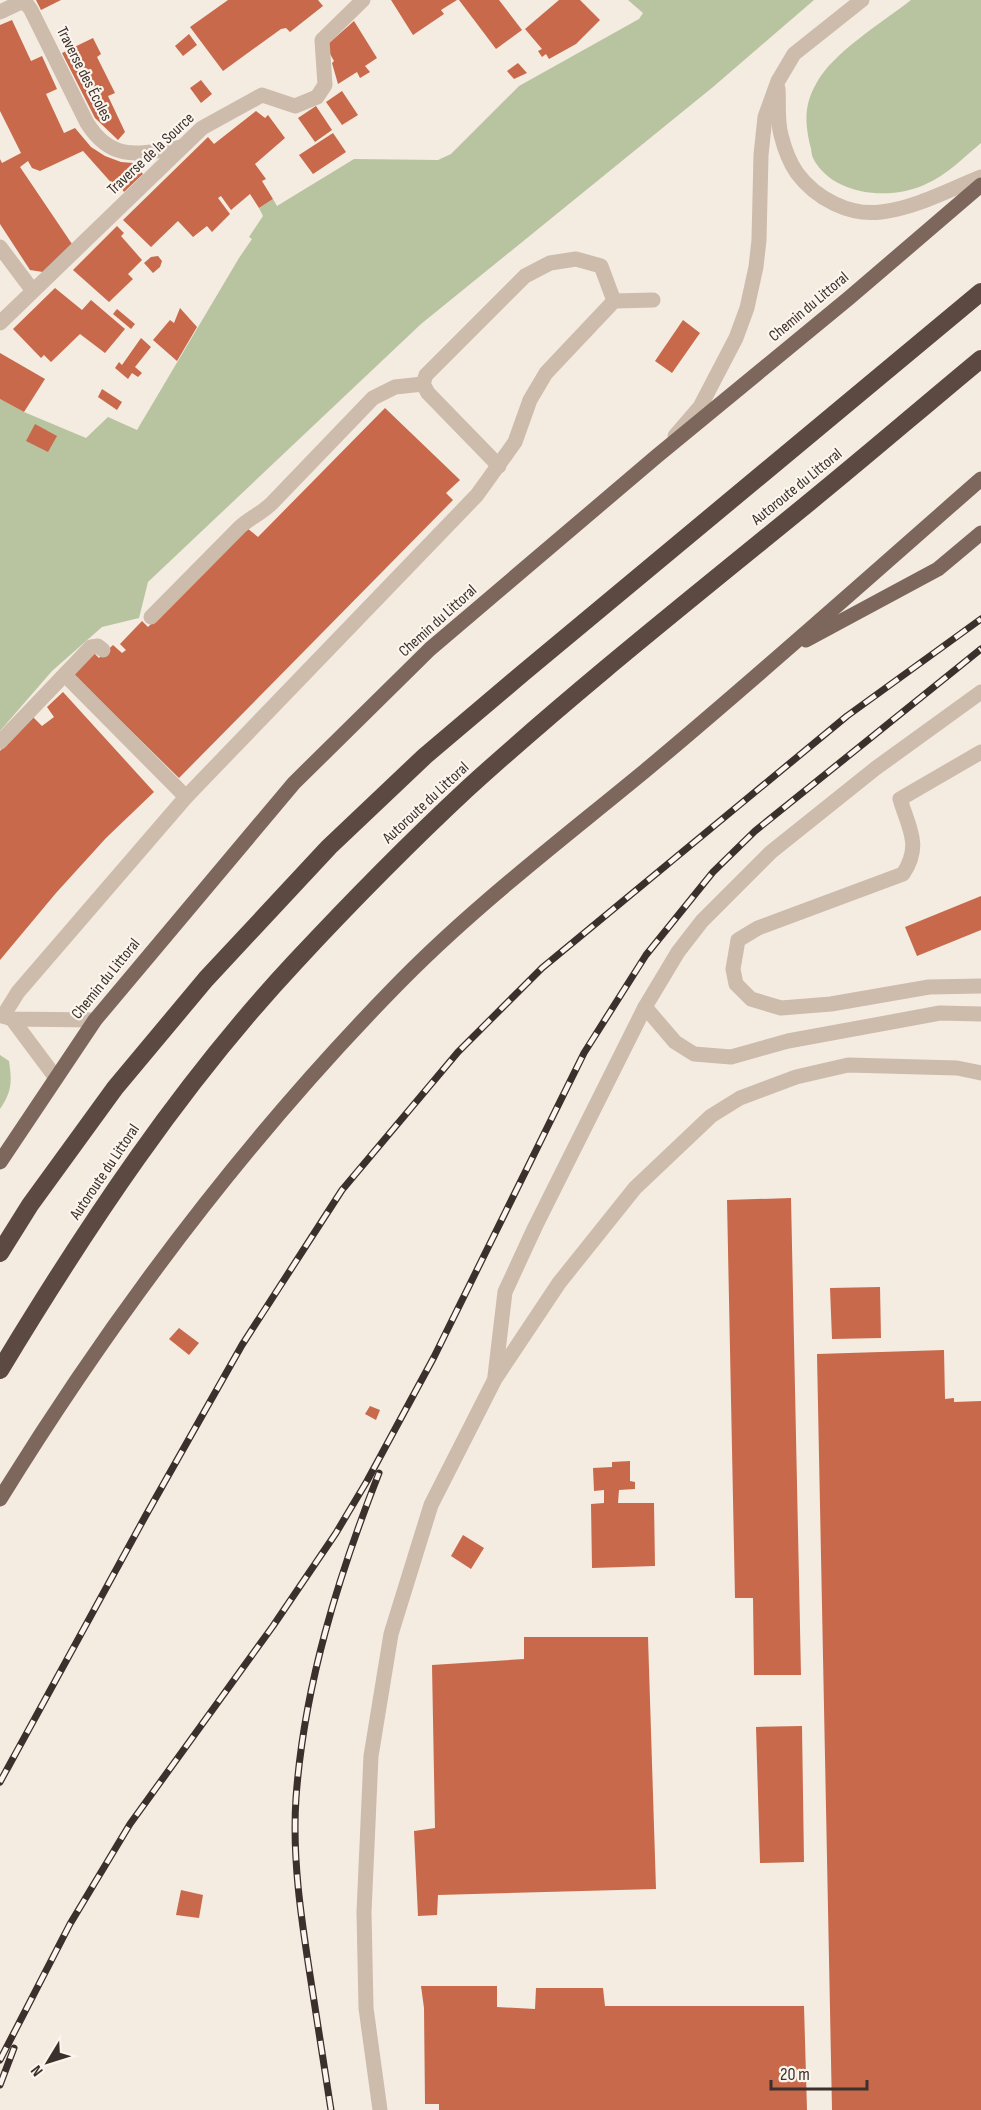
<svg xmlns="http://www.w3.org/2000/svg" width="981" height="2110" font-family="'Sofia Sans Condensed',sans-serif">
	<rect width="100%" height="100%" fill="#f4ebe1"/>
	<g fill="#b8c4a0">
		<polygon points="628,0 814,0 713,87 421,324 148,582 139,618 102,627 52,671 0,731 0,399 24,412 86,438 108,417 137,430 239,258 252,239 249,237 263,216 259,208 273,199 277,206 354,159 438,160 451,154 519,86 639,19 643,13"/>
		<path d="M 911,0 L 981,0 L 981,143 C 964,157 947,175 926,184 C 891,201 832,196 813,158 C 811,154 812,150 810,145 C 805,122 804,105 816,84 C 832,53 883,22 911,0 Z"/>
		<path d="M 0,1055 L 9,1061 C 12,1082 12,1091 0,1109 Z"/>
	</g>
	<g fill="#c8694b">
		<polygon points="36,0 61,0 41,10"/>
		<polygon points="228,0 318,0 323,6 290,32 286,28 281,29 223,71 190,27"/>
		<polygon points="391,0 457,0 441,10 444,14 413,35"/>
		<polygon points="459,0 499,0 522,30 496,49"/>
		<polygon points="559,0 580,0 600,20 576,44 549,59 546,54 542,57 538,51 542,49 525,29"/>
		<polygon points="12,20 31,61 42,56 57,89 46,94 64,133 75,128 91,147 105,156 121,162 133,163 143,174 124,192 120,186 116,188 83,151 40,171 32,168 28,161 20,167 72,244 43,272 30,270 0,224 0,159 2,163 21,153 0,111 0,25"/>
		<polygon points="354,21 377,58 365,66 370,72 360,78 357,72 338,84 332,63 334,61 329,52 328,44"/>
		<polygon points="189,34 197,45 183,56 175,46"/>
		<polygon points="93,38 101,54 97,57 115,93 108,96 125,132 118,140 95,118 62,53"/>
		<polygon points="518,63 527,73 514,79 507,71"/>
		<polygon points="201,80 212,94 201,103 190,88"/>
		<polygon points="342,91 358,115 342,125 326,102"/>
		<polygon points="316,106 332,130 315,142 298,118"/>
		<polygon points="256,111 265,118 268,115 285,138 255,164 266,179 262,181 273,199 259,208 250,194 231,210 221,196 218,198 230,214 212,232 207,226 193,237 178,221 151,247 123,220 208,137 214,144"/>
		<polygon points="333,133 346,152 313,174 299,155"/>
		<polygon points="117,226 124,233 121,236 142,260 128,274 133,279 109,302 73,270"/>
		<polygon points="158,256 162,261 160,267 153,273 144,263 151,257"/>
		<polygon points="55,288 82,310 91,300 125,329 105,353 80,334 51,362 44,355 41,358 13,329"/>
		<polygon points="180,308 197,327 177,361 153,340 170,320 174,323"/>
		<polygon points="117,309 135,324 131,329 113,314"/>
		<polygon points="683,320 700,333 672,373 655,361"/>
		<polygon points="141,338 151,347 135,367 142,373 138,377 132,373 128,379 115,368 119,362 122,365"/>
		<polygon points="0,353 45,379 24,412 0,399"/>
		<polygon points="102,389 122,402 117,410 98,397"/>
		<polygon points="385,408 460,480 446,493 453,500 179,778 72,673 93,652 99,658 113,645 122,653 126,650 120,644 142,621 148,627 247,528 258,537"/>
		<polygon points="35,424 57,436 48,452 26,441"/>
		<polygon points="63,692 154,792 106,838 56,893 0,960 0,751 33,717 42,726 54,717 47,707"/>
		<polygon points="981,896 981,930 917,956 905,927"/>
		<polygon points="791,1198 801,1675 754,1675 753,1598 735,1598 727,1200"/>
		<polygon points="880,1287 881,1338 832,1339 830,1288"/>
		<polygon points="179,1328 199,1343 189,1355 169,1339"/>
		<polygon points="944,1350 945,1399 954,1398 954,1402 981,1401 981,2110 832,2110 817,1354"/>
		<polygon points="370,1406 380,1410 376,1420 365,1414"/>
		<polygon points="630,1461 630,1481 635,1482 635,1489 619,1490 618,1503 654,1503 655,1566 592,1568 591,1504 604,1503 604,1490 594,1491 593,1468 612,1467 612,1462"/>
		<polygon points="463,1535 484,1548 471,1569 451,1556"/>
		<polygon points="524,1637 648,1637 656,1889 438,1895 437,1915 418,1916 414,1831 435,1828 432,1665 524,1659"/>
		<polygon points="802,1726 804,1862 760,1863 756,1727"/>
		<polygon points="181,1890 203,1895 199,1918 176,1915"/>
		<polygon points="421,1986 497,1986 497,2007 535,2009 536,1988 603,1988 605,2006 804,2006 807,2110 439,2110 439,2104 425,2104 424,2008"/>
	</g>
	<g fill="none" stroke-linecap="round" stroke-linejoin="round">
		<g stroke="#cdbbac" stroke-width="15">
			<polyline points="499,466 428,393 423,384 426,375 525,276 550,263 576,259 601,266 614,301"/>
			<path d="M 151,617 L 240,527 C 250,518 262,513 272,503 L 373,398 L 395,387 L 423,384"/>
			<polyline points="65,675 186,797"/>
			<polyline points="981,692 876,768 771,852 702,921 678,952 645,1007 675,1042 694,1054 731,1057 788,1041 940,1013 981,1014"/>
			<polyline points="0,742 91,647 98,646 103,650"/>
			<path d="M 981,752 L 900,799 C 909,829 922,845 903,874 L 758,928 L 738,940 L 733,969 L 736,984 L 751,999 L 781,1008 L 831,1004 L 929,987 L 981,986"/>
			<polyline points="0,1015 12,1019 95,1020"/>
			<polyline points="3,1016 18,992 186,797 477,495 515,442 530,400 546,373 614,301 653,300"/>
			<polyline points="12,1019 56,1078"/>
			<polyline points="495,1376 505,1292 535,1227 645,1007"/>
			<polyline points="380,2110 366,2008 364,1912 371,1756 391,1634 431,1505 495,1379 559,1283 635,1188 711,1116 740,1098 796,1077 848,1065 957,1068 981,1073"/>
		</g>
		<g stroke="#cdbbac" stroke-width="15">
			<path d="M 0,12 L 19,3 L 26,3 L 31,10 L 87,123 C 113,164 141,153 182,147"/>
			<path d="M 778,89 C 779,104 777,121 781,135 C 784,147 790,163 797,173 C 816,199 850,216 881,212 C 915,208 949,190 981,177"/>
			<polyline points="0,247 33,291"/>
			<polyline points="0,323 202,128 262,95 295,106 317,97 325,85 322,40 363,0"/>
			<polyline points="675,436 700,407 736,338 747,308 756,267 759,240 761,155 765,117 778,81 794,54 862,0"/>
		</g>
		<g stroke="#7d675c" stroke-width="15">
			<polyline points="806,640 938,569 981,533"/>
			<polyline points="0,1162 95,1020 294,783 430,649 657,456 849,298 981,185"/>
			<path d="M 0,1499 C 113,1316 242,1144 392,990 C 470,909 560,841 646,770 C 760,675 870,576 981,479"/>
		</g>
		<g stroke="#5c4a42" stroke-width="18">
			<polyline points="0,1253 30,1205 115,1088 206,979 329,847 425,756 523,673 981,292"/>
			<path d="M 0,1370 C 87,1226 181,1084 296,961 C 351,902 408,844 467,789 C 576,690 692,598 806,505 C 865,457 923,407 981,359"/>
		</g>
		<defs>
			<g id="rail">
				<polyline points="0,1782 146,1515 242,1345 342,1190 458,1052 542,968 847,716 981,619"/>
				<polyline points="0,2060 70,1924 130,1824 273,1626 336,1533 367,1481 434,1357 584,1053 646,955 713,872 755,831 981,649"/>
				<polyline points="0,2085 14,2048"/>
				<path d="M 331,2110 C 324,2065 317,2020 310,1975 C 301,1917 292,1857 296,1798 C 304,1686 338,1577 379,1473"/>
			</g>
		</defs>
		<use href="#rail" stroke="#3b302b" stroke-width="7"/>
		<use href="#rail" stroke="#fbf5ee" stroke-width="4.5" stroke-dasharray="14" stroke-linecap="butt"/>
	</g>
	<g text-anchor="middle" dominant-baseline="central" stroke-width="4.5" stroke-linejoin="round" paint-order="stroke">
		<g font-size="16" fill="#3b302b" stroke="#fbf5ee">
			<text transform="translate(84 74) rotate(63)">Traverse des Écoles</text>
			<text transform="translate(151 154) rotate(-43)">Traverse de la Source</text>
			<text transform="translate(809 307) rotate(-40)">Chemin du Littoral</text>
			<text transform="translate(797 487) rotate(-39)">Autoroute du Littoral</text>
			<text transform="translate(438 621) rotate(-42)">Chemin du Littoral</text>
			<text transform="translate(426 803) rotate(-43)">Autoroute du Littoral</text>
			<text transform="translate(106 979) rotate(-51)">Chemin du Littoral</text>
			<text transform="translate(105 1172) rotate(-56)">Autoroute du Littoral</text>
		</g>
	</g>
	<g transform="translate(48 2062) rotate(232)" stroke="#fbf5ee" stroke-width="4.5" paint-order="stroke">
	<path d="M0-4.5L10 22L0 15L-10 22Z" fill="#3b302b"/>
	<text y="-9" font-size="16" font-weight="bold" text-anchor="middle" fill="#3b302b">N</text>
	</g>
	<path d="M771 2080v9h96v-9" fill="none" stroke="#3b302b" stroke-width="3"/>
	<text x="780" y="2080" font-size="18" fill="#3b302b" stroke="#fbf5ee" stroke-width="4.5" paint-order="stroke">20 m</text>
</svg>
